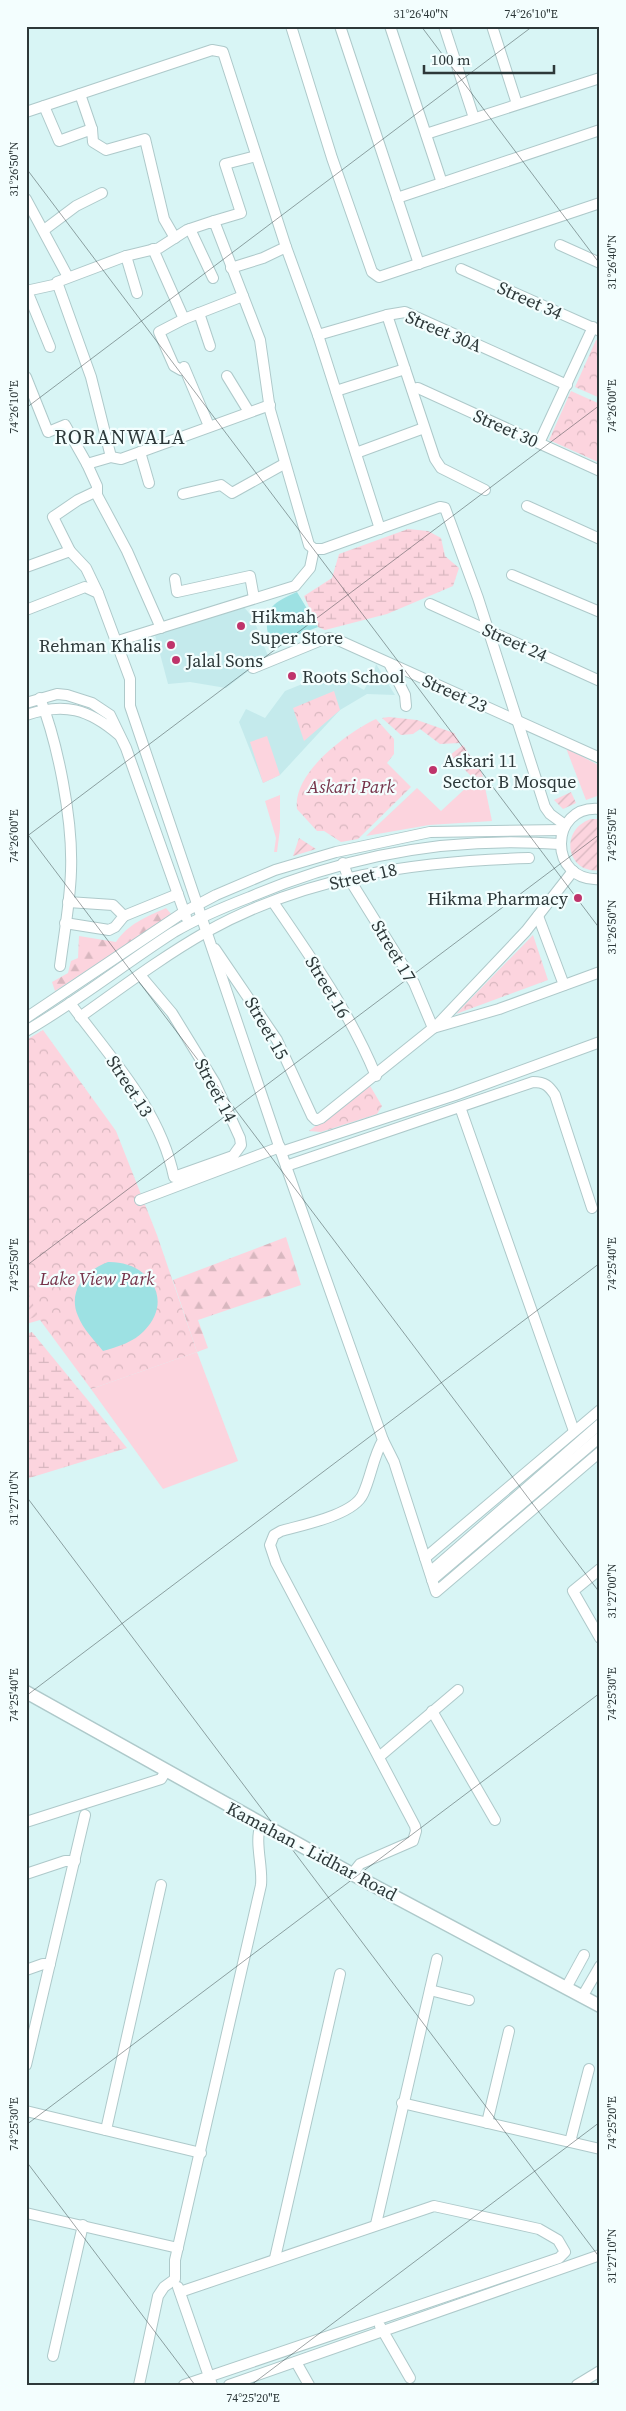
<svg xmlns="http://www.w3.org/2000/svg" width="626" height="2411" font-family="'Source Serif 4',serif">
	<defs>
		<pattern id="forest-firs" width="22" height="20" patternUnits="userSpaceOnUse" patternTransform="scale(1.25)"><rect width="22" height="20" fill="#fcd4de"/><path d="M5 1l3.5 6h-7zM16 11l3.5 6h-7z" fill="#d8b7bf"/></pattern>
		<pattern id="wetland-marsh" width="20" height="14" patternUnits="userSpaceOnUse" patternTransform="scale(1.25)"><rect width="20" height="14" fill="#fcd4de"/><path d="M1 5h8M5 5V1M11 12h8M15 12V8" fill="none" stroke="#d8b7bf"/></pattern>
		<pattern id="park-crowns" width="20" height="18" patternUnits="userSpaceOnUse" patternTransform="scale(1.25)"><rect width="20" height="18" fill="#fcd4de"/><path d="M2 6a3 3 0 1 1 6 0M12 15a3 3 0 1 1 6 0" fill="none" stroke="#d8b7bf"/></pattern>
		<pattern id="garden-furrows" width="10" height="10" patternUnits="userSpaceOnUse" patternTransform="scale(1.25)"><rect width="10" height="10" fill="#fcd4de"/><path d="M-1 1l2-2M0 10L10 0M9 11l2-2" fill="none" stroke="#d8b7bf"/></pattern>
	</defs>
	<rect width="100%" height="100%" fill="#d8f5f5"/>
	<g fill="#c4eaec">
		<polygon points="244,607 253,618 268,656 226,688 190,682 168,684 155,635"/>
		<polygon points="376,664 395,695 367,694 340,710 280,775 263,783 239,722 246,709 265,718 285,691 332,672 364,690 374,672"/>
	</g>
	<g fill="#fcd4de">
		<polygon points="267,736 280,775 263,783 250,742"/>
		<polygon points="566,748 600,766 600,795 586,800"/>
		<polygon points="482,773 492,821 429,825 366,836 417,788 441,811"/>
		<polygon points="280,795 280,829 277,852 274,852 276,838 265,801"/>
		<polygon points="197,1352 238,1461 163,1489 91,1389"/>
	</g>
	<g fill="url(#forest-firs)">
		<path d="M 166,908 L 172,915 L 55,991 L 52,982 L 68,973 L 71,961 L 78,958 L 79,936 L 116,942 C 128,924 146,917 166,908 Z"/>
		<polygon points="286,1237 301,1285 198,1320 208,1348 197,1352 173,1280"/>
	</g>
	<g fill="url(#wetland-marsh)">
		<polygon points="408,529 428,531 441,538 445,556 459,568 453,586 387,614 325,630 318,627 304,596 332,578 339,554"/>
		<polygon points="32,1332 127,1448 26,1479 26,1334"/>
	</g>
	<g fill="url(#park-crowns)">
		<polygon points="596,340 600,341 600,398 575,387"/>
		<polygon points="571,391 600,404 600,457 598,462 549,440"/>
		<polygon points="334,691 340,710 304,741 293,708"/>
		<path d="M 376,719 L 394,739 L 394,754 L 387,763 L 411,787 L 358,839 L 341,842 L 324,831 L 317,831 L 297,809 C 292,773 348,732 376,719 Z"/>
		<polygon points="533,935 548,980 456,1014"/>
		<polygon points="43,1030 116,1131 157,1235 197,1352 91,1389 40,1320 26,1324 26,1040"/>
		<polygon points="369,1084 382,1106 377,1114 321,1132 309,1131"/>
	</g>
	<g fill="url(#garden-furrows)">
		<polygon points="389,717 417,720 454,733 460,743 440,744 420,729 413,734 401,735 382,718"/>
		<polygon points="463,745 482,773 474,779 450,755"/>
		<polygon points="571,792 576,803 563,809 554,800"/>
		<path d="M 591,819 L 600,819 L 600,870 C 567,875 558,830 591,819 Z"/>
		<polygon points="299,838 316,849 293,856"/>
		<polygon points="26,1288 38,1316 26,1320"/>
	</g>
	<g fill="#9de1e3">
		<path d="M 297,592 L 318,627 L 282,641 L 268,634 C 263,607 275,602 297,592 Z"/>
		<path d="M 108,1262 C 149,1261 175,1300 144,1331 C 134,1342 117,1347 103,1351 C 94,1340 83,1329 78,1316 C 67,1291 86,1270 108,1262 Z"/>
	</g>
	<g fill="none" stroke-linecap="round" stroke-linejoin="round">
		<defs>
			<g id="minor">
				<polyline points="291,26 332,158 372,272 379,277 600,203"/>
				<polyline points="340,26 419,264"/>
				<polyline points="390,26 442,183"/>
				<polyline points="444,26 474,118"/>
				<polyline points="492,26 517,104"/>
				<polyline points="80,94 92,129"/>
				<polyline points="44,106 59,141 92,129 93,142 106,150 145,139 164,219 175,238"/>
				<polyline points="26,112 212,50 223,52 286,247"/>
				<polyline points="426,134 600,78"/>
				<polyline points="397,198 600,130"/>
				<polyline points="26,199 68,277"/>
				<polyline points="214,221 241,213 225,164 256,156"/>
				<polyline points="190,229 213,278"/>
				<polyline points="44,230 76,206 102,193"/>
				<polyline points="560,245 600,263"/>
				<polyline points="153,249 184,319 243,296"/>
				<polyline points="126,256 137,293"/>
				<polyline points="231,268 263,258 286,247 318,335 380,529"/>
				<polyline points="461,269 600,331"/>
				<polyline points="26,291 58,284"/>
				<polyline points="27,291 50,347"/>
				<polyline points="199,313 210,346"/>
				<polyline points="387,315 435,459 441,468 485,490"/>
				<polyline points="184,319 159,332 174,366 181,370 184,367 209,426"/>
				<polyline points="318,335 387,315 405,312 567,385"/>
				<polyline points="227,376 249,412"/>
				<polyline points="26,377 48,432 65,425 87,464"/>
				<polyline points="412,389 418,388 600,471"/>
				<polyline points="336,391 405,369"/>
				<polyline points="539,443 593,327"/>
				<polyline points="140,452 149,483"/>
				<polyline points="356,453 424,428"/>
				<polyline points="111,457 91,377 57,282 126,256 159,248 187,230 214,221 260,340 270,410 309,545 314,549 323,549 440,507 445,508 478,598 545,807 550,814 565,825"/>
				<polyline points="183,494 221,485 232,493 284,464"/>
				<polyline points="527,506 600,539"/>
				<polyline points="70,551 53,517 78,500 97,491"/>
				<polyline points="26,567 70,551 86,568 98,593"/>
				<polyline points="512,575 600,612"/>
				<polyline points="175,579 177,592 250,576 254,598"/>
				<polyline points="430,604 600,681"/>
				<path d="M 26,610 L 85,587 L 98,593 L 130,679 L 130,706 L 281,1152 L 383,1440 C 373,1457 371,1477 363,1494 C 354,1515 302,1525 281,1531 L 274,1535 L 270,1545 L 276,1563 L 415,1826 L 416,1831 L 413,1841 L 360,1864 L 352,1874"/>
				<polyline points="161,628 127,551 97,495 97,486 87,464 111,457 121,459 270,405"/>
				<polyline points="118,641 295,586 310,568 314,549"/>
				<polyline points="390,665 405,695 406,706"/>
				<polyline points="253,668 319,641 329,638 338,640 600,758"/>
				<path d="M 40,698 C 58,744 73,820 71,871 C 70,903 64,935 60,966"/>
				<polyline points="26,703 57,694 67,695 92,703 110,715 126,748 186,917"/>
				<path d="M 26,715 C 64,702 89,709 119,735"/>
				<path d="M 600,809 C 548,804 548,883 600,879"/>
				<polyline points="343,863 348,877 414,983 433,1028 499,1009 600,972"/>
				<path d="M 273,902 C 311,957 350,1013 376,1076"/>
				<polyline points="124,916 178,894"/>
				<polyline points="538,916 564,985"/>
				<polyline points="65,923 109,930 115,927 124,916 113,905 68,902"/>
				<polyline points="215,949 277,1040 312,1116 316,1120 321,1118 437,1025 526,931 573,871"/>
				<path d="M 70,1003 C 110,1057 160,1109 174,1177 L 233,1156 L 241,1145 L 240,1138 L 215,1083 L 172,1013 L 140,975"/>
				<path d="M 80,1017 C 121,988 162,957 206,932 C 306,876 416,861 529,858"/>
				<polyline points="26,1018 184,912 216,895 275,870 336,852 430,832 563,830"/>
				<path d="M 26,1031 C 78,1001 124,964 174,932 C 198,918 224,907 250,897 C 350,854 451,836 560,844"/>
				<polyline points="460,1107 574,1431"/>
				<polyline points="281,1152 455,1095 600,1042"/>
				<path d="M 286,1166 L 533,1082 C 545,1082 549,1086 555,1095 L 592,1208"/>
				<polyline points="140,1200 280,1147"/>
				<polyline points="383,1440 394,1462 436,1592 600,1452"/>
				<polyline points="425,1558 600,1410"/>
				<polyline points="600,1569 573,1591 600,1638"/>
				<polyline points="430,1572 600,1424"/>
				<polyline points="432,1580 600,1437"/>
				<polyline points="432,1711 495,1820"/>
				<polyline points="379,1757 458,1690"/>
				<polyline points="26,1822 161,1779 166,1771"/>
				<polyline points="26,1874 65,1861 75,1861"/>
				<polyline points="26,1970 43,1964 50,1964"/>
				<polyline points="566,1988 584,1955"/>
				<polyline points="430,1990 469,2000"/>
				<polyline points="582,1997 600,1966"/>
				<polyline points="26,2065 85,1815"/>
				<polyline points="402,2103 600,2149"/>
				<polyline points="26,2111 201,2153"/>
				<polyline points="487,2123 509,2031"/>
				<polyline points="106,2130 161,1885"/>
				<polyline points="570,2142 589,2069"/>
				<polyline points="26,2213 178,2248"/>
				<polyline points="376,2224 437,1959"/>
				<polyline points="275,2258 340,1974"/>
				<polyline points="178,2287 212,2385"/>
				<polyline points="180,2292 434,2206 539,2229 558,2240 565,2252 559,2258 184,2385"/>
				<polyline points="380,2326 410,2378"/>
				<polyline points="53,2356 83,2225"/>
				<polyline points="296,2362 309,2385"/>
				<path d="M 139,2385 L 158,2296 L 164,2287 L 175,2279 L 175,2260 L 261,1885 C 263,1866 254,1841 261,1825"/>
				<polyline points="229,2385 600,2255"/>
				<polyline points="577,2385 600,2371"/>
			</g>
			<polyline id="major" points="26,1692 352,1874 600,2006"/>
		</defs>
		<use href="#minor" stroke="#aec9ca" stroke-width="12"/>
		<use href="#major" stroke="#aec9ca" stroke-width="15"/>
		<use href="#minor" stroke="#fff" stroke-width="10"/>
		<use href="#major" stroke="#fff" stroke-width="12"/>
	</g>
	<path fill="none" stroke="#2d3839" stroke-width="1" stroke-opacity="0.45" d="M 421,26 L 600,264M 26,168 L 600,929M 26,408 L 533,26M 26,832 L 600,1593M 26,837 L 600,405M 26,1266 L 600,834M 26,1496 L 600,2258M 26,1696 L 600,1263M 26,2125 L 600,1693M 26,2161 L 195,2385M 251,2385 L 600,2122"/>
	<g fill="#bf346b" stroke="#f3fefe" stroke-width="2">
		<circle cx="241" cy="626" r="5"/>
		<circle cx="171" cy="645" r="5"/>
		<circle cx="176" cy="660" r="5"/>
		<circle cx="292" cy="676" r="5"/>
		<circle cx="433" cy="770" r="5"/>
		<circle cx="578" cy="898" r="5"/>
	</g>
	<g text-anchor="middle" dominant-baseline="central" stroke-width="4.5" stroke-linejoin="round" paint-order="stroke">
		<g font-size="18" fill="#2d3839" stroke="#f3fefe">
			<text transform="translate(530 300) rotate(24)">Street 34</text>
			<text transform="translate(444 331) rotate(23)">Street 30A</text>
			<text transform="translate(506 428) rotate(24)">Street 30</text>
			<text transform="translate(515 642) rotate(24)">Street 24</text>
			<text transform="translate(455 693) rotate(24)">Street 23</text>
			<text transform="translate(363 876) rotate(-13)">Street 18</text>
			<text transform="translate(394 951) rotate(59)">Street 17</text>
			<text transform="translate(328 987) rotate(59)">Street 16</text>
			<text transform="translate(267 1028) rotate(60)">Street 15</text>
			<text transform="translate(130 1086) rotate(57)">Street 13</text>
			<text transform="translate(216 1090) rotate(62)">Street 14</text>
			<text transform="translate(312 1851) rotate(28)">Kamahan - Lidhar Road</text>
		</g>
		<g font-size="18" fill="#2d3839" stroke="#f3fefe" text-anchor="start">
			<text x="251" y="616">Hikmah<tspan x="251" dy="21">Super Store</tspan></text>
			<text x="161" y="645" text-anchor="end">Rehman Khalis</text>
			<text x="186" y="660">Jalal Sons</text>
			<text x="302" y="676">Roots School</text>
			<text x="443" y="760">Askari 11<tspan x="443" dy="21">Sector B Mosque</tspan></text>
			<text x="568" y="898" text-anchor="end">Hikma Pharmacy</text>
		</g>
		<g font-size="18" font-style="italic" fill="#753249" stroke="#f3fefe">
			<text x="351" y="786">Askari Park</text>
			<text x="97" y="1278">Lake View Park</text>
		</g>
		<g font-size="20" letter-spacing="1" fill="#2d3839" stroke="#f3fefe">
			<text x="120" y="437">RORANWALA</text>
		</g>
	</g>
	<rect width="626" height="2411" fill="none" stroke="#f3fefe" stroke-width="55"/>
	<path d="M424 65v8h130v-8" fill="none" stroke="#2d3839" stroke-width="2.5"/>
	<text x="431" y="65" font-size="15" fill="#2d3839" stroke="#f3fefe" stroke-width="4" paint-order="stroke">100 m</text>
	<rect x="28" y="28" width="570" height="2356" fill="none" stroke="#2d3839" stroke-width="2"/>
	<g font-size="12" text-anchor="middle" fill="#2d3839">
		<text x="421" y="18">31°26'40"N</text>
		<text x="531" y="18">74°26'10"E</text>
		<text transform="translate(14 169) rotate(-90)" y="4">31°26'50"N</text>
		<text transform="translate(612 262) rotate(-90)" y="4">31°26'40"N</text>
		<text transform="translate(612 406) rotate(-90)" y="4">74°26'00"E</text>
		<text transform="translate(14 407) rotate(-90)" y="4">74°26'10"E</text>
		<text transform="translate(612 835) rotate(-90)" y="4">74°25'50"E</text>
		<text transform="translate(14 836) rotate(-90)" y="4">74°26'00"E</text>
		<text transform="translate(612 927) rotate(-90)" y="4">31°26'50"N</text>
		<text transform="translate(612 1264) rotate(-90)" y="4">74°25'40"E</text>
		<text transform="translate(14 1265) rotate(-90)" y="4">74°25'50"E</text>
		<text transform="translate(14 1498) rotate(-90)" y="4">31°27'10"N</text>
		<text transform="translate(612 1591) rotate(-90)" y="4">31°27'00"N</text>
		<text transform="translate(612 1694) rotate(-90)" y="4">74°25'30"E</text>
		<text transform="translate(14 1695) rotate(-90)" y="4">74°25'40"E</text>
		<text transform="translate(612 2123) rotate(-90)" y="4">74°25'20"E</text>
		<text transform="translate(14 2124) rotate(-90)" y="4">74°25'30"E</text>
		<text transform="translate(612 2256) rotate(-90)" y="4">31°27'10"N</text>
		<text x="253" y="2402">74°25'20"E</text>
	</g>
</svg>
